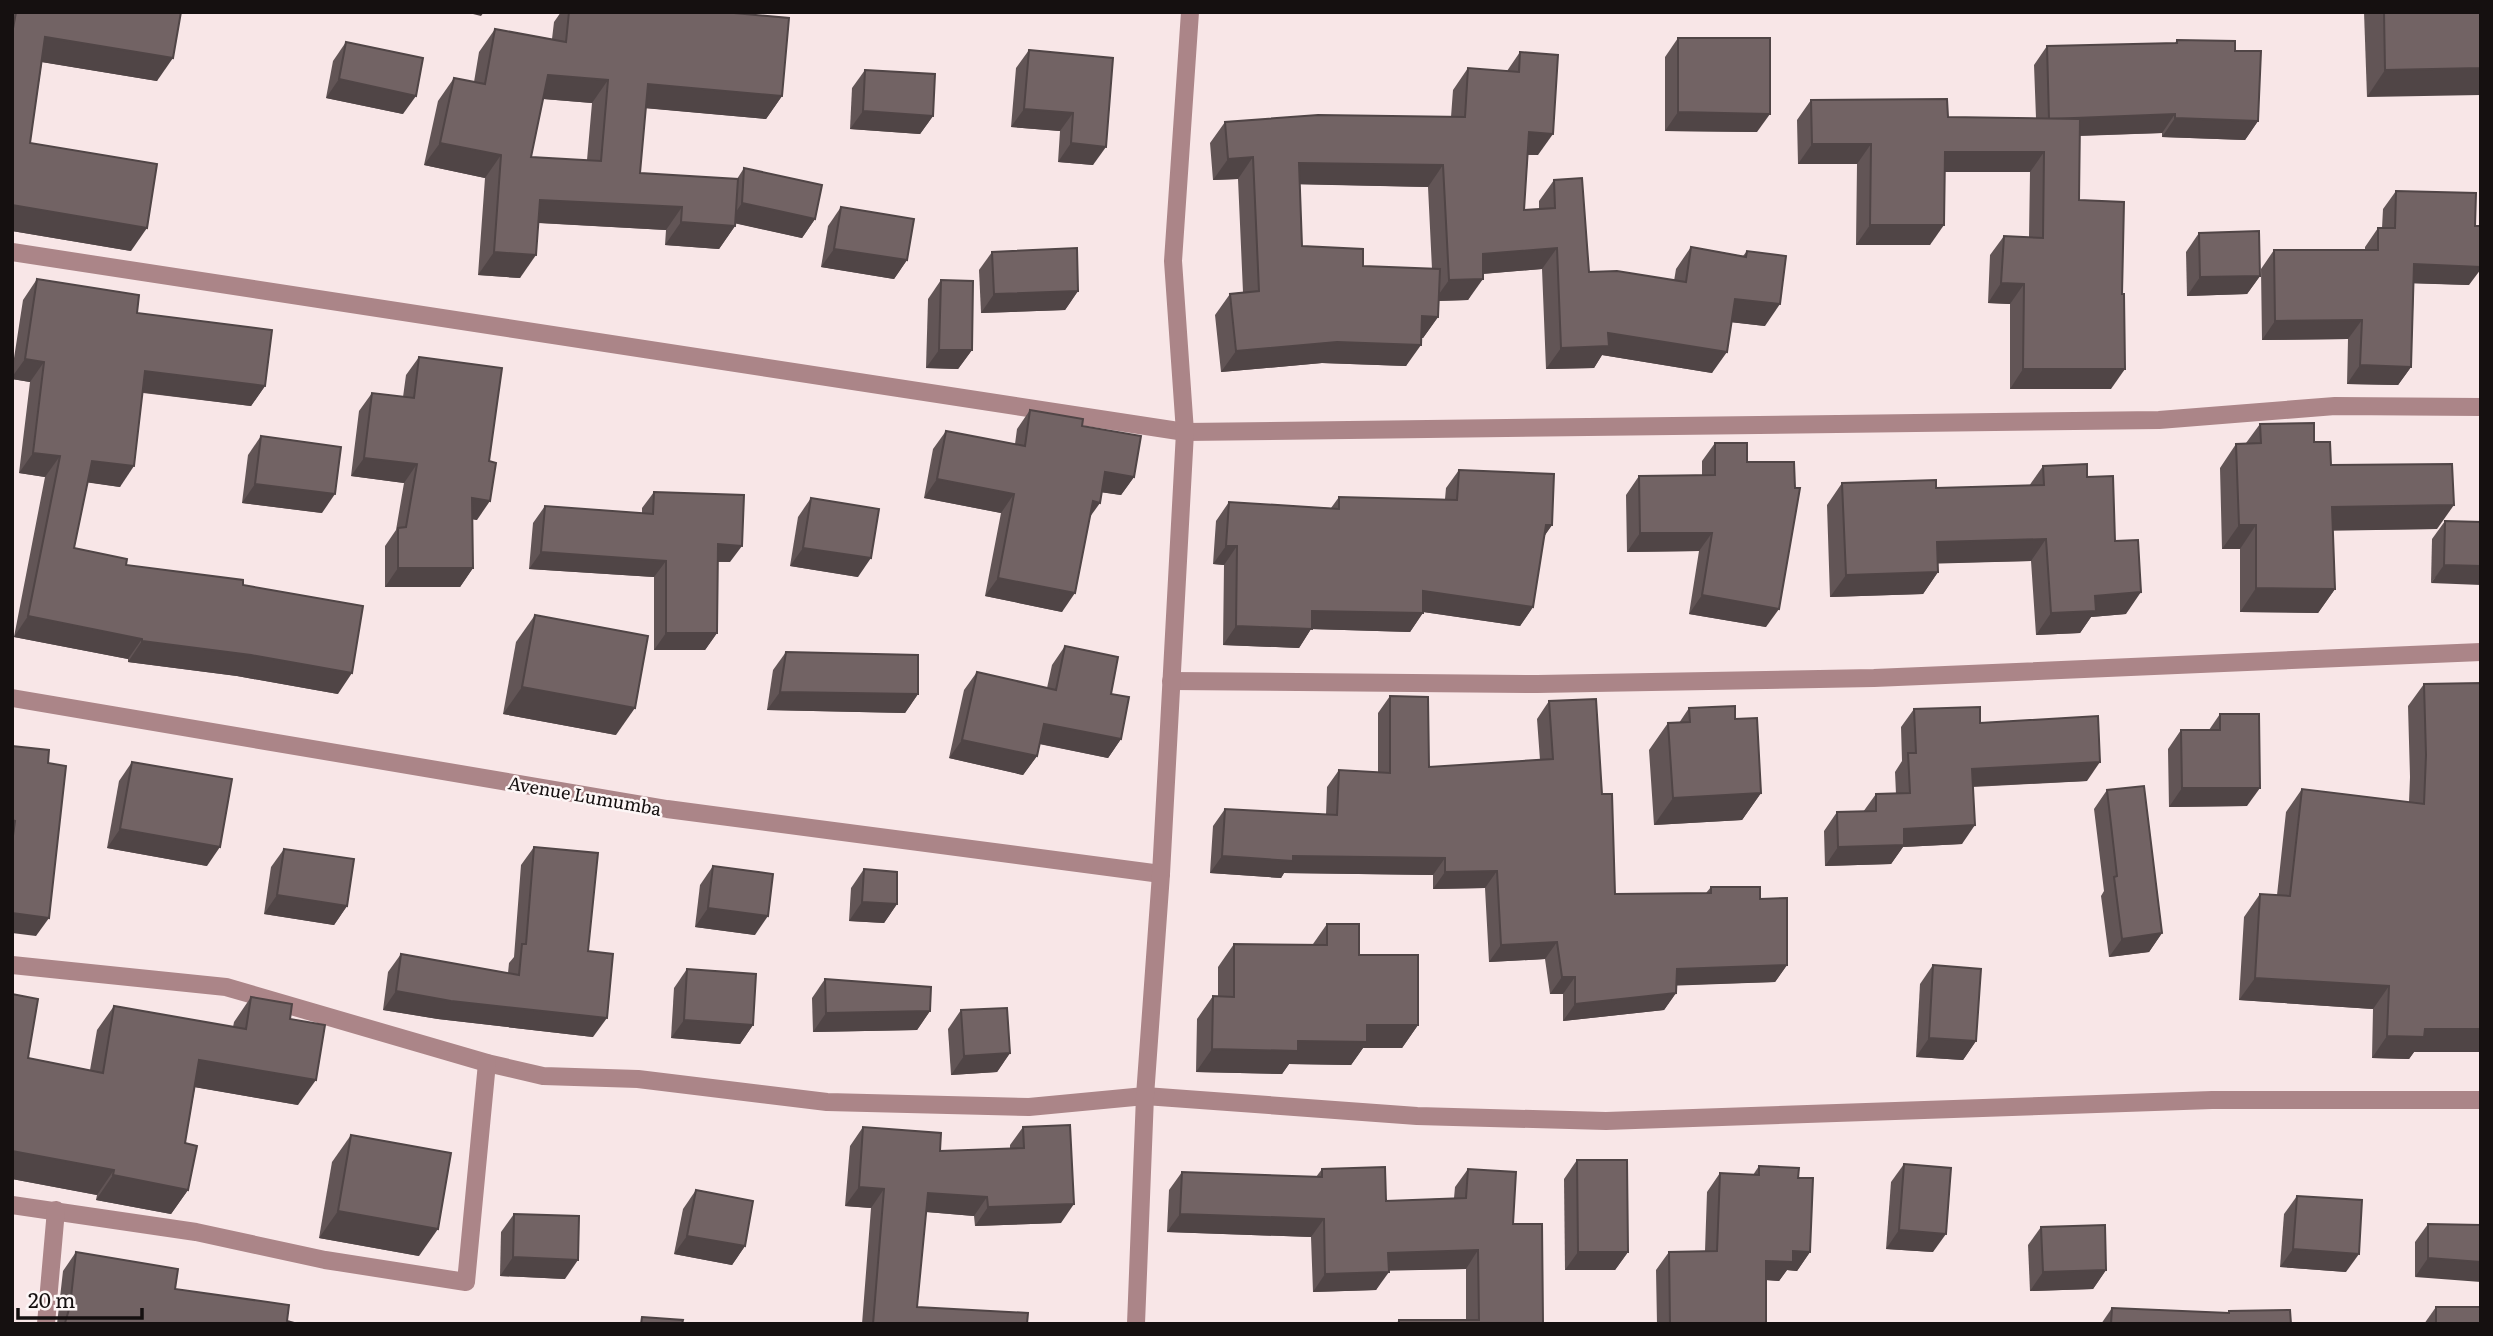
<svg xmlns="http://www.w3.org/2000/svg" width="2493" height="1336" font-family="Literata,serif">
	<rect width="100%" height="100%" fill="#f8e6e7"/>
	<g fill="none" stroke-linecap="round" stroke-linejoin="round">
		<g stroke="#ab8588" stroke-width="18">
			<polyline points="12,252 1185,432 2159,420 2335,406 2481,407"/>
			<polyline points="1171,681 1537,684 1874,678 2481,652"/>
			<polyline points="12,698 667,809 1161,874"/>
			<polyline points="12,965 226,987 487,1063 543,1076 638,1079 827,1102 1029,1107 1145,1096 1417,1116 1606,1121 2212,1100 2481,1100"/>
			<polyline points="12,1205 196,1232 325,1260 466,1282 487,1063"/>
			<polyline points="46,1324 56,1210"/>
			<polyline points="1136,1324 1145,1096 1161,874 1185,432 1173,261 1190,12"/>
		</g>
	</g>
	<g fill="#625556" fill-rule="evenodd">
		<polygon points="12,12 181,12 157,81 42,62 30,143 131,251 12,231"/>
		<path d="M 561,12 L 723,12 L 782,96 L 766,119 L 646,108 L 640,173 L 737,179 L 744,168 L 815,219 L 802,238 L 735,223 L 735,226 L 719,249 L 665,245 L 666,230 L 538,223 L 520,278 L 478,275 L 485,178 L 424,165 L 438,101 L 454,78 L 474,82 L 479,52 L 495,29 L 552,39 L 554,22 ZM 543,99 L 592,103 L 587,160 L 531,157 Z"/>
		<polygon points="2364,12 2481,12 2367,97"/>
		<polygon points="1678,38 1757,132 1665,131 1665,57"/>
		<polygon points="2177,40 2235,51 2258,121 2245,140 2162,137 2162,133 2080,136 2079,200 2111,389 2010,389 2010,304 1988,303 1990,255 2004,236 2029,237 2030,172 1944,172 1930,245 1856,245 1857,164 1798,164 1797,120 1811,100 1948,117 2036,118 2034,65 2047,46 2175,43"/>
		<polygon points="346,42 403,114 326,98 333,61"/>
		<polygon points="1029,50 1113,58 1093,165 1058,162 1060,131 1011,127 1016,68"/>
		<path d="M 1520,52 L 1538,155 L 1528,155 L 1524,210 L 1539,209 L 1539,201 L 1554,180 L 1589,272 L 1674,281 L 1676,269 L 1691,247 L 1743,256 L 1747,251 L 1765,326 L 1731,322 L 1712,373 L 1602,355 L 1594,368 L 1546,369 L 1542,269 L 1483,274 L 1468,300 L 1438,301 L 1438,317 L 1423,338 L 1421,338 L 1406,366 L 1322,363 L 1221,372 L 1215,315 L 1230,294 L 1243,292 L 1238,179 L 1213,180 L 1210,143 L 1225,122 L 1451,117 L 1453,90 L 1468,68 L 1507,71 ZM 1300,184 L 1428,187 L 1432,269 L 1363,266 L 1302,246 Z"/>
		<polygon points="865,70 933,116 920,134 850,129 852,88"/>
		<polygon points="2396,191 2469,285 2414,283 2411,367 2398,385 2347,384 2348,339 2262,340 2261,269 2274,250 2365,250 2365,247 2378,228 2382,228 2383,209"/>
		<polygon points="841,207 907,260 894,279 821,267 828,226"/>
		<polygon points="2199,233 2260,276 2247,294 2187,296 2186,252"/>
		<polygon points="992,252 1078,291 1065,310 981,313 979,270"/>
		<polygon points="37,279 137,313 265,386 251,406 143,393 120,487 87,482 74,548 126,565 243,585 338,694 237,676 128,662 128,659 14,637 45,477 19,473 30,382 12,379 12,371 23,300"/>
		<polygon points="941,280 972,350 958,369 926,368 928,299"/>
		<polygon points="419,357 477,520 472,519 473,568 460,587 385,587 385,546 396,530 404,483 351,476 359,411 372,393 403,397 406,375"/>
		<polygon points="1030,410 1082,426 1134,477 1121,495 1101,492 1090,517 1062,612 985,596 1001,513 924,498 933,449 946,431 1015,444 1017,429"/>
		<polygon points="2260,424 2314,442 2331,465 2437,529 2333,530 2335,589 2318,613 2240,612 2240,549 2222,549 2220,468 2236,444 2246,443"/>
		<polygon points="261,436 322,513 242,503 248,455"/>
		<polygon points="1715,443 1747,462 1766,627 1689,614 1699,551 1627,552 1626,495 1639,476 1702,475 1702,461"/>
		<polygon points="2043,466 2087,477 2115,541 2126,614 2091,617 2080,633 2036,635 2031,561 1938,563 1938,572 1923,594 1830,597 1827,505 1842,483 1936,488 2029,486"/>
		<polygon points="1459,470 1552,525 1544,536 1533,607 1520,626 1423,612 1410,632 1311,629 1299,648 1223,645 1224,565 1213,564 1216,521 1229,502 1331,508 1339,497 1445,499 1446,488"/>
		<polygon points="654,492 730,562 718,562 717,633 705,650 654,650 654,577 529,569 533,523 545,506 642,513 642,508"/>
		<polygon points="811,498 858,577 790,566 798,517"/>
		<polygon points="2445,521 2481,522 2431,583 2432,539"/>
		<polygon points="535,615 616,735 503,714 516,642"/>
		<polygon points="1065,646 1111,694 1121,739 1108,758 1039,744 1037,756 1023,775 949,758 964,690 977,672 1047,688 1052,665"/>
		<polygon points="786,652 918,694 905,713 767,710 773,670"/>
		<polygon points="2481,683 2414,1052 2409,1059 2372,1058 2373,1009 2239,1000 2244,917 2260,894 2277,895 2286,812 2302,789 2409,802 2410,777 2408,706 2424,684"/>
		<polygon points="1390,696 1429,767 1540,760 1537,719 1549,701 1602,794 1615,894 1706,893 1711,887 1760,899 1787,965 1775,982 1676,985 1676,993 1664,1010 1563,1021 1563,994 1550,994 1545,959 1489,962 1485,888 1433,889 1433,875 1284,873 1281,878 1210,873 1213,826 1225,809 1326,815 1327,787 1339,770 1378,772 1378,713"/>
		<polygon points="1689,708 1735,719 1761,793 1742,820 1654,825 1649,750 1668,723 1679,723"/>
		<polygon points="1914,709 1980,723 2087,781 1973,787 1962,844 1903,847 1891,864 1825,866 1824,831 1837,812 1863,812 1876,794 1896,794 1895,772 1902,761 1901,727"/>
		<polygon points="2220,714 2247,806 2169,807 2168,749 2181,730 2209,730"/>
		<polygon points="132,762 207,866 107,848 119,781"/>
		<polygon points="2107,790 2162,933 2149,952 2109,957 2101,896 2104,891 2094,809"/>
		<polygon points="534,847 588,951 593,1037 438,1019 383,1010 388,972 401,954 508,973 509,963 514,957 521,865"/>
		<polygon points="284,849 347,906 334,925 264,914 271,867"/>
		<polygon points="713,866 755,935 695,927 700,885"/>
		<polygon points="864,869 897,904 884,923 849,921 851,888"/>
		<polygon points="1327,924 1359,955 1418,1025 1402,1048 1363,1048 1351,1065 1289,1064 1282,1074 1196,1072 1197,1019 1213,996 1218,996 1218,967 1234,944 1313,944"/>
		<polygon points="1933,965 1976,1041 1963,1060 1916,1057 1920,984"/>
		<polygon points="687,969 753,1025 740,1044 671,1038 674,988"/>
		<polygon points="825,979 930,1011 917,1030 813,1032 812,998"/>
		<polygon points="12,994 28,1058 90,1070 97,1030 114,1006 233,1027 234,1022 251,997 290,1019 298,1105 195,1087 185,1143 188,1190 171,1214 96,1200 97,1195 12,1179"/>
		<polygon points="961,1010 1010,1053 997,1072 951,1075 948,1029"/>
		<polygon points="863,1127 940,1151 1010,1149 1010,1145 1023,1127 1061,1223 975,1226 974,1216 926,1212 917,1307 1027,1324 862,1324 871,1208 845,1206 850,1146"/>
		<polygon points="351,1135 419,1256 319,1238 332,1162"/>
		<polygon points="1577,1160 1628,1252 1615,1270 1565,1270 1564,1179"/>
		<polygon points="1904,1164 1933,1252 1886,1249 1891,1182"/>
		<polygon points="1759,1166 1798,1178 1810,1252 1797,1271 1787,1270 1779,1281 1766,1280 1766,1324 1657,1324 1656,1270 1669,1252 1705,1251 1707,1192 1720,1173 1753,1175"/>
		<polygon points="1322,1169 1386,1201 1454,1198 1455,1187 1468,1169 1513,1224 1543,1323 1550,1324 1396,1324 1399,1320 1466,1320 1466,1269 1388,1270 1376,1290 1313,1292 1311,1237 1167,1232 1169,1190 1182,1172 1316,1177"/>
		<polygon points="696,1190 745,1246 732,1265 674,1254 683,1209"/>
		<polygon points="2297,1196 2346,1272 2280,1267 2284,1214"/>
		<polygon points="514,1214 565,1279 500,1276 501,1232"/>
		<polygon points="2428,1224 2481,1225 2415,1277 2415,1242"/>
		<polygon points="2041,1227 2106,1270 2093,1289 2030,1291 2028,1245"/>
		<polygon points="76,1252 175,1289 298,1324 57,1324 63,1271"/>
		<polygon points="2436,1307 2481,1324 2424,1324"/>
		<polygon points="2112,1308 2227,1313 2229,1311 2291,1324 2101,1324"/>
	</g>
	<g fill="#504546">
		<polygon points="465,12 484,12 481,16"/>
		<polygon points="45,37 173,58 157,81 29,60"/>
		<polygon points="2481,68 2481,95 2367,97 2385,70"/>
		<polygon points="548,75 608,80 592,103 532,98"/>
		<polygon points="339,79 416,96 403,114 326,98"/>
		<polygon points="648,84 782,96 766,119 632,107"/>
		<polygon points="1024,109 1073,113 1060,131 1011,127"/>
		<polygon points="863,111 933,116 920,134 850,129"/>
		<polygon points="1678,112 1770,114 1757,132 1665,131"/>
		<polygon points="2175,114 2162,133 2036,137 2049,119"/>
		<polygon points="2175,118 2258,121 2245,140 2162,137"/>
		<polygon points="1529,132 1553,134 1538,155 1514,154"/>
		<polygon points="440,143 501,155 485,178 424,165"/>
		<polygon points="1071,143 1106,147 1093,165 1058,162"/>
		<polygon points="1812,144 1871,144 1857,164 1798,164"/>
		<polygon points="1945,152 2044,152 2030,172 1931,172"/>
		<polygon points="1253,157 1238,179 1213,180 1228,159"/>
		<polygon points="1299,163 1443,165 1428,187 1284,184"/>
		<polygon points="540,200 682,207 666,230 524,222"/>
		<polygon points="742,203 815,219 802,238 729,222"/>
		<polygon points="12,205 147,228 131,251 12,231"/>
		<polygon points="681,222 735,226 719,249 665,245"/>
		<polygon points="1870,225 1944,225 1930,245 1856,245"/>
		<polygon points="1557,248 1542,269 1468,275 1483,254"/>
		<polygon points="834,249 907,260 894,279 821,267"/>
		<polygon points="494,252 536,255 520,278 478,275"/>
		<polygon points="2414,264 2481,267 2481,269 2469,285 2401,283"/>
		<polygon points="2260,276 2247,294 2187,296 2200,277"/>
		<polygon points="1483,279 1468,300 1434,301 1449,280"/>
		<polygon points="2001,283 2024,284 2010,304 1988,303"/>
		<polygon points="1078,291 1065,310 981,313 994,294"/>
		<polygon points="1735,299 1780,304 1765,326 1720,321"/>
		<polygon points="1422,316 1438,317 1423,338 1407,337"/>
		<polygon points="2362,320 2348,339 2262,340 2275,321"/>
		<polygon points="1608,333 1727,352 1712,373 1602,355 1594,368 1546,369 1561,348"/>
		<polygon points="1337,342 1421,345 1406,366 1322,363 1221,372 1236,351"/>
		<polygon points="939,350 972,350 958,369 926,368"/>
		<polygon points="25,359 44,362 30,382 12,379 12,377"/>
		<polygon points="2360,365 2411,367 2398,385 2347,384"/>
		<polygon points="2023,369 2125,369 2111,389 2010,389"/>
		<polygon points="145,371 265,386 251,406 131,391"/>
		<polygon points="33,453 60,456 45,477 19,473"/>
		<polygon points="364,458 417,464 404,483 351,476"/>
		<polygon points="92,461 134,466 120,487 77,481"/>
		<polygon points="1105,472 1134,477 1121,495 1092,491"/>
		<polygon points="937,479 1014,494 1001,513 924,498"/>
		<polygon points="255,484 335,494 322,513 242,503"/>
		<polygon points="472,498 490,501 477,520 459,517"/>
		<polygon points="1093,501 1100,503 1087,521"/>
		<polygon points="2454,505 2437,529 2315,531 2332,507"/>
		<polygon points="1546,525 1552,525 1539,544"/>
		<polygon points="2239,525 2256,525 2240,549 2222,549"/>
		<polygon points="1640,533 1712,533 1699,551 1627,552"/>
		<polygon points="2046,539 2031,561 1922,564 1937,542"/>
		<polygon points="718,544 742,546 730,562 706,561"/>
		<polygon points="1226,546 1237,546 1224,565 1213,564"/>
		<polygon points="803,548 871,558 858,577 790,566"/>
		<polygon points="541,552 666,561 654,577 529,569"/>
		<polygon points="2444,565 2481,566 2481,585 2431,583"/>
		<polygon points="398,568 473,568 460,587 385,587"/>
		<polygon points="1938,572 1923,594 1830,597 1846,575"/>
		<polygon points="998,578 1075,593 1062,612 985,596"/>
		<polygon points="2256,588 2335,589 2318,613 2240,612"/>
		<polygon points="1423,591 1533,607 1520,626 1410,610"/>
		<polygon points="2141,592 2126,614 2091,617 2080,633 2036,635 2051,613 2095,596"/>
		<polygon points="1702,595 1779,609 1766,627 1689,614"/>
		<polygon points="1312,611 1423,613 1410,632 1311,629 1299,648 1223,645 1236,626"/>
		<polygon points="28,616 142,639 128,659 14,637"/>
		<polygon points="666,633 717,633 705,650 654,650"/>
		<polygon points="142,641 251,655 352,673 338,694 237,676 128,662"/>
		<polygon points="522,687 635,708 616,735 503,714"/>
		<polygon points="780,692 918,694 905,713 767,710"/>
		<polygon points="1044,724 1121,739 1108,758 1031,742"/>
		<polygon points="962,740 1037,756 1023,775 949,758"/>
		<polygon points="2100,762 2087,781 1959,787 1972,769"/>
		<polygon points="2182,788 2260,788 2247,806 2169,807"/>
		<polygon points="1761,793 1742,820 1654,825 1673,798"/>
		<polygon points="1975,825 1962,844 1903,847 1891,864 1825,866 1838,847 1904,829"/>
		<polygon points="120,829 220,847 207,866 107,848"/>
		<polygon points="1222,856 1293,856 1445,858 1433,875 1284,873 1281,878 1210,873"/>
		<polygon points="1497,871 1485,888 1433,889 1445,872"/>
		<polygon points="277,895 347,906 334,925 264,914"/>
		<polygon points="862,902 897,904 884,923 849,921"/>
		<polygon points="708,908 768,916 755,935 695,927"/>
		<polygon points="12,913 49,918 36,936 12,933"/>
		<polygon points="2162,933 2149,952 2109,957 2122,939"/>
		<polygon points="1557,942 1545,959 1489,962 1501,945"/>
		<polygon points="1787,965 1775,982 1665,986 1677,969"/>
		<polygon points="1562,977 1575,977 1563,994 1550,994"/>
		<polygon points="2255,978 2389,986 2373,1009 2239,1000"/>
		<polygon points="396,991 607,1018 593,1037 438,1019 383,1010"/>
		<polygon points="1676,993 1664,1010 1563,1021 1575,1004"/>
		<polygon points="930,1011 917,1030 813,1032 826,1013"/>
		<polygon points="684,1020 753,1025 740,1044 671,1038"/>
		<polygon points="1367,1025 1418,1025 1402,1048 1363,1048 1351,1065 1289,1064 1282,1074 1196,1072 1212,1049 1298,1041"/>
		<polygon points="2425,1029 2481,1029 2481,1052 2414,1052 2409,1059 2372,1058 2387,1036"/>
		<polygon points="1929,1038 1976,1041 1963,1060 1916,1057"/>
		<polygon points="1010,1053 997,1072 951,1075 964,1056"/>
		<polygon points="199,1060 316,1080 298,1105 182,1085"/>
		<polygon points="12,1151 114,1170 97,1195 12,1179"/>
		<polygon points="113,1175 188,1190 171,1214 96,1200"/>
		<polygon points="859,1187 884,1189 871,1208 845,1206"/>
		<polygon points="928,1193 987,1197 974,1216 915,1211"/>
		<polygon points="1074,1204 1061,1223 975,1226 988,1207"/>
		<polygon points="338,1211 438,1229 419,1256 319,1238"/>
		<polygon points="1180,1214 1324,1219 1311,1237 1167,1232"/>
		<polygon points="1899,1230 1946,1234 1933,1252 1886,1249"/>
		<polygon points="687,1236 745,1246 732,1265 674,1254"/>
		<polygon points="2293,1249 2359,1254 2346,1272 2280,1267"/>
		<polygon points="1478,1250 1466,1269 1375,1271 1388,1253"/>
		<polygon points="1793,1251 1810,1252 1797,1271 1787,1270 1779,1281 1753,1279 1766,1261"/>
		<polygon points="1578,1252 1628,1252 1615,1270 1565,1270"/>
		<polygon points="513,1257 578,1260 565,1279 500,1276"/>
		<polygon points="2428,1258 2481,1262 2481,1282 2415,1277"/>
		<polygon points="2106,1270 2093,1289 2030,1291 2043,1272"/>
		<polygon points="1389,1272 1376,1290 1313,1292 1325,1274"/>
	</g>
	<g fill="#726364" stroke="#504546" stroke-width="2" fill-rule="evenodd">
		<polygon points="16,12 181,12 173,58 45,37 30,143 157,164 147,228 12,205 12,34"/>
		<path d="M 569,12 L 723,12 L 789,18 L 782,96 L 648,84 L 640,173 L 738,179 L 735,226 L 681,222 L 682,207 L 540,200 L 536,255 L 494,252 L 501,155 L 440,143 L 454,78 L 485,84 L 495,29 L 566,42 ZM 548,75 L 608,80 L 601,161 L 531,157 Z"/>
		<polygon points="2384,12 2481,12 2481,68 2385,70"/>
		<polygon points="1678,38 1770,38 1770,114 1678,112"/>
		<polygon points="2177,40 2235,41 2235,51 2261,51 2258,121 2175,118 2175,114 2049,119 2047,46 2177,43"/>
		<polygon points="346,42 423,58 416,96 339,79"/>
		<polygon points="1029,50 1113,58 1106,147 1071,143 1073,113 1024,109"/>
		<polygon points="1520,52 1558,55 1553,134 1529,132 1524,210 1555,208 1554,180 1582,178 1589,272 1617,271 1686,282 1691,247 1746,257 1747,251 1786,256 1780,304 1735,299 1727,352 1608,333 1609,346 1561,348 1557,248 1483,254 1483,279 1449,280 1443,165 1299,163 1302,246 1363,249 1363,266 1440,269 1438,317 1422,316 1421,345 1337,342 1236,351 1230,294 1259,291 1253,157 1228,159 1225,122 1318,115 1465,117 1468,68 1519,72"/>
		<polygon points="865,70 935,74 933,116 863,111"/>
		<polygon points="1947,99 1948,117 2080,119 2079,200 2124,202 2122,294 2124,294 2125,369 2023,369 2024,284 2001,283 2004,236 2043,238 2044,152 1945,152 1944,225 1870,225 1871,144 1812,144 1811,100"/>
		<polygon points="744,168 822,185 815,219 742,203"/>
		<polygon points="2396,191 2476,193 2475,226 2481,226 2481,267 2414,264 2411,367 2360,365 2362,320 2275,321 2274,250 2378,250 2378,228 2395,228"/>
		<polygon points="841,207 914,219 907,260 834,249"/>
		<polygon points="2259,231 2260,276 2200,277 2199,233"/>
		<polygon points="1077,248 1078,291 994,294 992,252"/>
		<polygon points="37,279 139,295 137,313 272,330 265,386 145,371 134,466 92,461 74,548 127,559 126,565 243,580 243,585 363,606 352,673 251,655 142,641 142,639 28,616 60,456 33,453 44,362 25,359"/>
		<polygon points="941,280 973,281 972,350 939,350"/>
		<polygon points="419,357 502,368 489,461 496,463 490,501 472,498 473,568 398,568 398,528 406,527 417,464 364,458 372,393 414,398"/>
		<polygon points="1030,410 1083,419 1082,426 1141,436 1134,477 1105,472 1100,503 1093,501 1075,593 998,578 1014,494 937,479 946,431 1025,446"/>
		<polygon points="2314,423 2314,442 2330,442 2331,465 2452,464 2454,505 2332,507 2335,589 2256,588 2256,525 2239,525 2236,444 2261,443 2260,424"/>
		<polygon points="261,436 341,447 335,494 255,484"/>
		<polygon points="1715,443 1747,443 1747,462 1794,462 1795,488 1800,488 1779,609 1702,595 1712,533 1640,533 1639,476 1715,475"/>
		<polygon points="2087,464 2087,477 2113,476 2115,541 2138,540 2141,592 2095,596 2096,611 2051,613 2046,539 1937,542 1938,572 1846,575 1842,483 1936,480 1936,488 2044,485 2043,466"/>
		<polygon points="1459,470 1554,474 1552,525 1546,525 1533,607 1423,591 1423,613 1312,611 1312,629 1236,626 1237,546 1226,546 1229,502 1339,509 1339,497 1457,500"/>
		<polygon points="654,492 744,495 742,546 718,544 717,633 666,633 666,561 541,552 545,506 653,514"/>
		<polygon points="811,498 879,509 871,558 803,548"/>
		<polygon points="2445,521 2481,522 2481,566 2444,565"/>
		<polygon points="535,615 648,636 635,708 522,687"/>
		<polygon points="1065,646 1118,657 1111,694 1129,697 1121,739 1044,724 1037,756 962,740 977,672 1056,690"/>
		<polygon points="786,652 918,655 918,694 780,692"/>
		<polygon points="2481,683 2481,1029 2425,1029 2424,1037 2387,1036 2389,986 2255,978 2260,894 2290,896 2302,789 2424,804 2426,755 2424,684"/>
		<polygon points="1390,696 1428,697 1429,767 1553,759 1549,701 1596,699 1602,794 1612,794 1615,894 1711,893 1711,887 1760,887 1760,899 1787,898 1787,965 1677,969 1676,993 1575,1004 1575,977 1562,977 1557,942 1501,945 1497,871 1445,872 1445,858 1293,856 1293,861 1222,856 1225,809 1337,815 1339,770 1390,773"/>
		<polygon points="1735,706 1735,719 1757,718 1761,793 1673,798 1668,723 1690,722 1689,708"/>
		<polygon points="1980,707 1980,723 2098,716 2100,762 1972,769 1975,825 1904,829 1904,845 1838,847 1837,812 1876,811 1876,794 1910,793 1908,753 1916,753 1914,709"/>
		<polygon points="2220,714 2259,714 2260,788 2182,788 2181,730 2220,730"/>
		<polygon points="12,746 49,750 48,763 66,766 49,918 12,913 12,843 15,821 12,820"/>
		<polygon points="132,762 232,779 220,847 120,829"/>
		<polygon points="2144,786 2162,933 2122,939 2114,877 2117,876 2107,790"/>
		<polygon points="534,847 598,853 588,951 613,954 607,1018 451,1001 396,991 401,954 519,975 522,944 526,944"/>
		<polygon points="284,849 354,859 347,906 277,895"/>
		<polygon points="713,866 773,874 768,916 708,908"/>
		<polygon points="864,869 897,872 897,904 862,902"/>
		<polygon points="1327,924 1359,924 1359,955 1418,955 1418,1025 1367,1025 1367,1042 1298,1041 1298,1051 1212,1049 1213,996 1234,997 1234,944 1327,945"/>
		<polygon points="1933,965 1981,969 1976,1041 1929,1038"/>
		<polygon points="687,969 756,974 753,1025 684,1020"/>
		<polygon points="825,979 931,987 930,1011 826,1013"/>
		<polygon points="12,994 38,999 28,1058 103,1073 114,1006 246,1029 251,997 292,1004 290,1019 325,1025 316,1080 199,1060 185,1143 197,1146 188,1190 113,1175 114,1170 12,1151"/>
		<polygon points="1007,1008 1010,1053 964,1056 961,1010"/>
		<polygon points="1070,1125 1074,1204 988,1207 987,1197 928,1193 917,1307 1028,1313 1027,1324 873,1324 884,1189 859,1187 863,1127 941,1133 940,1151 1024,1148 1023,1127"/>
		<polygon points="351,1135 451,1153 438,1229 338,1211"/>
		<polygon points="1577,1160 1627,1160 1628,1252 1578,1252"/>
		<polygon points="1904,1164 1951,1168 1946,1234 1899,1230"/>
		<polygon points="1759,1166 1799,1168 1798,1178 1813,1178 1810,1252 1793,1251 1793,1262 1766,1261 1766,1324 1670,1324 1669,1252 1717,1251 1720,1173 1759,1175"/>
		<polygon points="1385,1167 1386,1201 1466,1198 1468,1169 1516,1172 1513,1224 1542,1224 1543,1323 1550,1324 1399,1324 1399,1320 1479,1320 1478,1250 1388,1253 1389,1272 1325,1274 1324,1219 1180,1214 1182,1172 1322,1177 1322,1169"/>
		<polygon points="696,1190 753,1201 745,1246 687,1236"/>
		<polygon points="2297,1196 2362,1200 2359,1254 2293,1249"/>
		<polygon points="514,1214 579,1216 578,1260 513,1257"/>
		<polygon points="2428,1224 2481,1225 2481,1262 2428,1258"/>
		<polygon points="2105,1225 2106,1270 2043,1272 2041,1227"/>
		<polygon points="76,1252 178,1269 175,1289 289,1305 287,1321 298,1324 65,1323 70,1306"/>
		<rect x="2436" y="1307" width="45" height="17"/>
		<polygon points="2112,1308 2229,1313 2229,1311 2290,1310 2291,1324 2111,1324"/>
		<polygon points="642,1317 683,1320 682,1324 641,1324"/>
	</g>
	<g text-anchor="middle" dominant-baseline="central" stroke-width="5" stroke-linejoin="round" paint-order="stroke">
		<g font-size="18" fill="#151010" stroke="#fdf6f6">
			<text transform="translate(585 795) rotate(10)">Avenue Lumumba</text>
		</g>
	</g>
	<rect width="2493" height="1336" fill="none" stroke="#151010" stroke-width="28"/>
	<path d="M18 1308v10h124v-10" fill="none" stroke="#151010" stroke-width="3.5"/>
	<text x="28" y="1308" font-size="21" fill="#151010" stroke="#fdf6f6" stroke-width="5" paint-order="stroke">20 m</text>
</svg>
